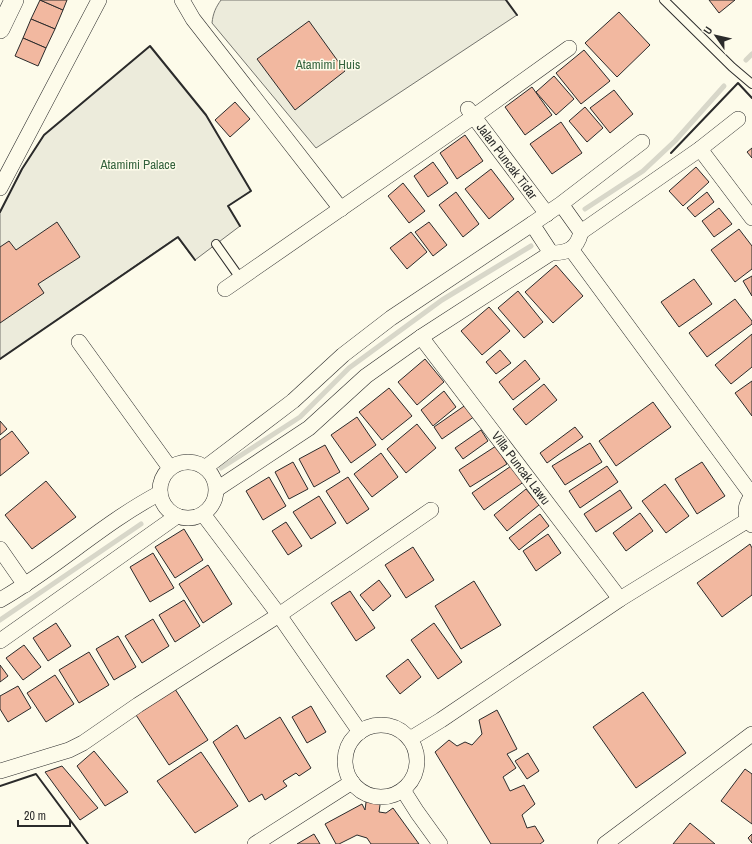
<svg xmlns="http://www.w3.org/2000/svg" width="752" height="844" font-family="'Archivo Narrow',sans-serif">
	<rect width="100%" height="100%" fill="#fdfbea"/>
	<g fill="#ecebdb" stroke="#74746e">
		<path d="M 221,0 L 506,0 L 517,15 L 316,148 L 212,23 C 213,13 216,7 221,0 Z"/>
		<polygon points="150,46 206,115 251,191 228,206 240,226 195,260 177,237 0,359 0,212 22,169 44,135"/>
	</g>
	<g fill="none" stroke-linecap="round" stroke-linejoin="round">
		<g stroke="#d8d7c9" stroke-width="5">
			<polyline points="746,60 752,54"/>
			<polyline points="585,209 643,171 675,141 724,86"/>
			<polyline points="221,468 300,417 349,368 442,300 531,246"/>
			<polyline points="0,620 141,524"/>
		</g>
	</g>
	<g fill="#f2b8a0" stroke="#2b2b2b">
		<polygon points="40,0 63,10 55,29 31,19"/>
		<polygon points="40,0 67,0 63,10"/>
		<polygon points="709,0 735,0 719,13"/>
		<polygon points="619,12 650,45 617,77 585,43"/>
		<polygon points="31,19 55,29 46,48 23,38"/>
		<polygon points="309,21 345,71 295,110 257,59"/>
		<polygon points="23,38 46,48 38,66 15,56"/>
		<polygon points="584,50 610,81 581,104 556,73"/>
		<polygon points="554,76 574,99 556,115 536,92"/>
		<polygon points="532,87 552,115 525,135 505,107"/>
		<polygon points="614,90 633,114 610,133 590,108"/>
		<polygon points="235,102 250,119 230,137 215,120"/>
		<polygon points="585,107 603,128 587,142 569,121"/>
		<polygon points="561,122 582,153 552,174 530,144"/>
		<polygon points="465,135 483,161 457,179 440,153"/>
		<polygon points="752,148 752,158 747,152"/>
		<polygon points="433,162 448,183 428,197 414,176"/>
		<polygon points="696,167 709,182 683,206 669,191"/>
		<polygon points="491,169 514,199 489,219 465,189"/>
		<polygon points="403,183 425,211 409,223 388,196"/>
		<polygon points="456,192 479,224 463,237 439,205"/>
		<polygon points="707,192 714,202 695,217 687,208"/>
		<polygon points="719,208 732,224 714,237 702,221"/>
		<polygon points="57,222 80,257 38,284 44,293 0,323 0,247 9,241 16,250"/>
		<polygon points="429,222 447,245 433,256 415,232"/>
		<polygon points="739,229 752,246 752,269 735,282 711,250"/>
		<polygon points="411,232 427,252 407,269 390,248"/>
		<polygon points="556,265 583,296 553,323 525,292"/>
		<polygon points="752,276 752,296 743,281"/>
		<polygon points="694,279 712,304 679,327 661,302"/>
		<polygon points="518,291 543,322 524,338 498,308"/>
		<polygon points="735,299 752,321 752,324 707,357 689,333"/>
		<polygon points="489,307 510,331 482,355 461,331"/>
		<polygon points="752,334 752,367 731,384 715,365"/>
		<polygon points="500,350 511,363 496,374 486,362"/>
		<polygon points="425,359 444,382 417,405 398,382"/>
		<polygon points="525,360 540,379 513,400 499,382"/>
		<polygon points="752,381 752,416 735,393"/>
		<polygon points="544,384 557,400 526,425 513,409"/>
		<polygon points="389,388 412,416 382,440 359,412"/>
		<polygon points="444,391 456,407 433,426 421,410"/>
		<polygon points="470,402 478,414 442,439 434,427"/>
		<polygon points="653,402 671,427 616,466 599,441"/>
		<polygon points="357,417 376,445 351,463 331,435"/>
		<polygon points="0,421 7,429 0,435"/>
		<polygon points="417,424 436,448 406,473 387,449"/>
		<polygon points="575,427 583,437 547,463 540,453"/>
		<polygon points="481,430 488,441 463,459 455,448"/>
		<polygon points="12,431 29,453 0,476 0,440"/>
		<polygon points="590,443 602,462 565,485 552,466"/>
		<polygon points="325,445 340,472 314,487 299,459"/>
		<polygon points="496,446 507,464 470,487 459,470"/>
		<polygon points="381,453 398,477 372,497 354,474"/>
		<polygon points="293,462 308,489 289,499 275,472"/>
		<polygon points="702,462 725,496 697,514 675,479"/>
		<polygon points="514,464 525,481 484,510 472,493"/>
		<polygon points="607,466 618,482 580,508 569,491"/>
		<polygon points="269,477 286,506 263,520 246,491"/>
		<polygon points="348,477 369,509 347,524 326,491"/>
		<polygon points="46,481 76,517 32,549 5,515"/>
		<polygon points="665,484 689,516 666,533 642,501"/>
		<polygon points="526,489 539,505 507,531 494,515"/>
		<polygon points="620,490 632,508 596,532 584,514"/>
		<polygon points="319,496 336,523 311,539 293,512"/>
		<polygon points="640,513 653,531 626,551 613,533"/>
		<polygon points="540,514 549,526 519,550 509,538"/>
		<polygon points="286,522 302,546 288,555 272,531"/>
		<polygon points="184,529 203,560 175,578 155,547"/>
		<polygon points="548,534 561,553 536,571 523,551"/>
		<polygon points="750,544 752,548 752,595 722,617 697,583"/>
		<polygon points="413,547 434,580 406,598 385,565"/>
		<polygon points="153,553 174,588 150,602 130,567"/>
		<polygon points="208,565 232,604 203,623 179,584"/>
		<polygon points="379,580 391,596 373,611 360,595"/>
		<polygon points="474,581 501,625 461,649 435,606"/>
		<polygon points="350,591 375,628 356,641 331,603"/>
		<polygon points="184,600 200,626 175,642 159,615"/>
		<polygon points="153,619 169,646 142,663 125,636"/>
		<polygon points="56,623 71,646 48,661 33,638"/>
		<polygon points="434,623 462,662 438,679 411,640"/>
		<polygon points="118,636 136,667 114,680 96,649"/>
		<polygon points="24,645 41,667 23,680 6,658"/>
		<polygon points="89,652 109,685 79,703 59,670"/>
		<polygon points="408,659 421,677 400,694 386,676"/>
		<polygon points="0,665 8,676 0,682"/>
		<polygon points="55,675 74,704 46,722 27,693"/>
		<polygon points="18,686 31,708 8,722 0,709 0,696"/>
		<polygon points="175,689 208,740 169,765 136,715"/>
		<polygon points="643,692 686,753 636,788 593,727"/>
		<polygon points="311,706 326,732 307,743 292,717"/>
		<polygon points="497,710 517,749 507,754 516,768 503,777 510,791 524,785 535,804 522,815 527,828 535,826 544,841 540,844 491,844 435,752 449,740 457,746 465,742 472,745 482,734 479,720"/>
		<polygon points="280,717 311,768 299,776 296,773 283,781 287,786 265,800 262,794 249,802 213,742 237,725 245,739"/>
		<polygon points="94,751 128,792 105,806 77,766"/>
		<polygon points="201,752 238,806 195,833 157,781"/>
		<polygon points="528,753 539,771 527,779 515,761"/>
		<polygon points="62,766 98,808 80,820 45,772"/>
		<polygon points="745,769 752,774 752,824 721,801"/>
		<polygon points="367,795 381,798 379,812 386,813 393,808 419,844 371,844 367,838 357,835 339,844 336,844 325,824 362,804 365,810"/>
		<polygon points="690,823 715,844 673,844"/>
		<polygon points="314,834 320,844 297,844"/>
		<polygon points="752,834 752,843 748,838"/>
	</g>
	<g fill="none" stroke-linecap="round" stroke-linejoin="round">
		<defs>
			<g id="service">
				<polyline points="664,0 732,67 752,84"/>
				<polyline points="216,244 240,278"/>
			</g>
			<g id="minor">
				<polyline points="182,0 193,19 341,209"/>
				<polyline points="468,109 547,214"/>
				<polyline points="700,149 752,218"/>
				<polyline points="0,188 99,0"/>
				<path d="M 561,204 L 581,232 C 577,249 568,253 551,253 L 532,224 L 561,204 L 642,142"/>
				<polyline points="581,232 700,149 738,119"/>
				<polyline points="571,249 752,495"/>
				<polyline points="225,289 473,117 569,48"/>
				<polyline points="421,337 620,599"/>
				<polyline points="79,342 170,468"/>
				<circle cx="188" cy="490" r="28"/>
				<polyline points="206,467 293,401 343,355 391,318 532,224"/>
				<polyline points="217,489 309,428 366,376 421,337 551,253"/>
				<path d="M 752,496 C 744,506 744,516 752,525"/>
				<polyline points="203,514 279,615 360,732"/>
				<polyline points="0,549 25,585"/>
				<path d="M 0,600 C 56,568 103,523 160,493"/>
				<polyline points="0,641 177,516"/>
				<circle cx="381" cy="761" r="36"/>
				<polyline points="410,739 441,720 620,599 748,520"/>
				<polyline points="0,771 69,750 83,743 138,705 279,615 431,510"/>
				<polyline points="403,790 417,812 440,844"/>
				<polyline points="255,844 352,782"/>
				<polyline points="605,844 752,734"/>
			</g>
			<polyline id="tertiary" points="0,29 14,0"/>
		</defs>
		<use href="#service" stroke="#2b2b2b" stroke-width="10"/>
		<use href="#minor" stroke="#2b2b2b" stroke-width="16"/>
		<use href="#tertiary" stroke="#2b2b2b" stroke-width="20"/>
		<use href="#service" stroke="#fdfbea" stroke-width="8"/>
		<use href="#minor" stroke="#fdfbea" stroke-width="15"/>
		<use href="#tertiary" stroke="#fdfbea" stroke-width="19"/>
		<g stroke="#2b2b2b" stroke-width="2">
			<polyline points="506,0 517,15"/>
			<polyline points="671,153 738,83 752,98"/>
			<polyline points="0,212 22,169 44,135 150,46 206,115 251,191 228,206 240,226"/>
			<polyline points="0,359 178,237 195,260"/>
			<polyline points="0,786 36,774 88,844"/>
		</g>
	</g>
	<g text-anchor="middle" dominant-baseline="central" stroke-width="3" stroke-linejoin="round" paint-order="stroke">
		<g font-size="13" fill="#34623c" stroke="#fdfbea">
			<text x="328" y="64">Atamimi Huis</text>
			<text x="138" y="164">Atamimi Palace</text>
		</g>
		<g font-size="13" fill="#2b2b2b" stroke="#fdfbea">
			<text transform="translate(507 161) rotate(53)">Jalan Puncak Tidar</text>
			<text transform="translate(521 468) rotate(53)">Villa Puncak Lawu</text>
		</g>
	</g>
	<g transform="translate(716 36) rotate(304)" stroke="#fdfbea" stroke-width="3" paint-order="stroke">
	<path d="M0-3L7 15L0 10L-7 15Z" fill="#2b2b2b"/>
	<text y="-6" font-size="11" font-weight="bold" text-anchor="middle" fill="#2b2b2b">U</text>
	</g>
	<path d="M18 820v6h52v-6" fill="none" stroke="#2b2b2b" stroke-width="2"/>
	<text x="24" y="820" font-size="12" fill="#2b2b2b" stroke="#fdfbea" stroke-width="3" paint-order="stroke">20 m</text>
</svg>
